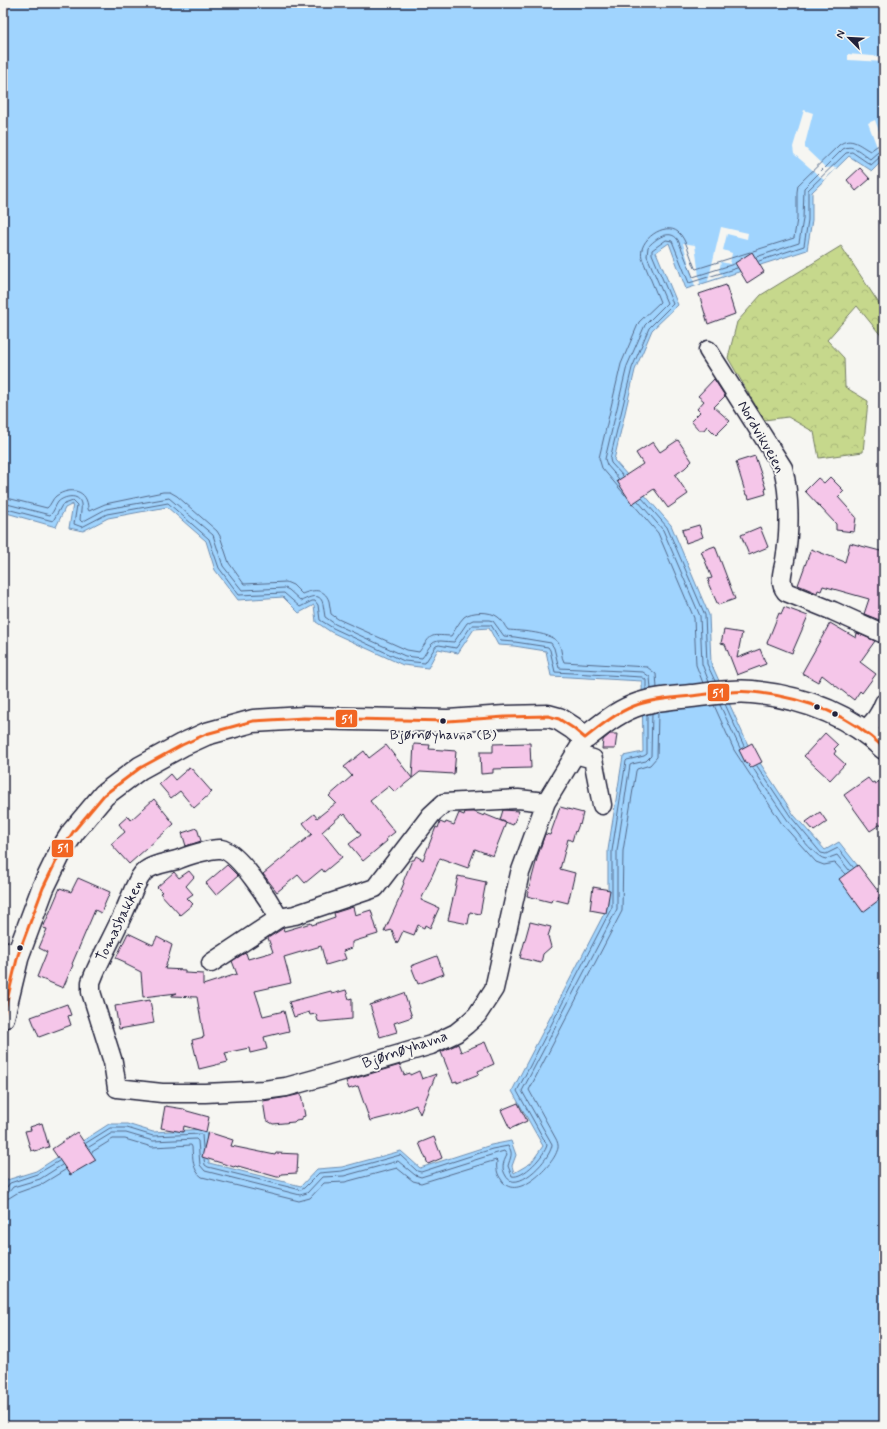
<svg xmlns="http://www.w3.org/2000/svg" width="887" height="1429" font-family="Mynerve,sans-serif">
	<defs>
		<pattern id="forest-crowns" width="20" height="18" patternUnits="userSpaceOnUse"><rect width="20" height="18" fill="#c6d88c"/><path d="M2 6a3 3 0 1 1 6 0M12 15a3 3 0 1 1 6 0" fill="none" stroke="#aab97a"/></pattern>
	</defs>
	<rect width="100%" height="100%" fill="#f6f6f2"/>
	<filter id="ink" filterUnits="userSpaceOnUse"><feTurbulence type="fractalNoise" baseFrequency=".025" numOctaves="2"/><feDisplacementMap in="SourceGraphic" scale="8" xChannelSelector="R" yChannelSelector="G"/><feConvolveMatrix kernelMatrix="1 2 1 2 8 2 1 2 1" color-interpolation-filters="sRGB"/></filter>
	<g filter="url(#ink)">
		<polygon fill="url(#forest-crowns)" stroke="#747d64" points="841,246 884,311 884,335 883,338 857,306 827,340 844,358 845,387 868,401 863,452 819,458 814,432 788,417 764,420 728,358 737,322 761,295"/>
		<polygon fill="#a0d4fe" stroke="#6e8db0" points="3,3 884,3 884,159 872,171 849,156 812,192 812,220 807,250 686,289 669,243 656,252 678,305 652,330 635,370 614,460 671,525 709,615 711,663 747,743 794,815 825,850 839,842 884,899 884,1426 3,1426 3,1186 7,1180 36,1171 109,1124 127,1124 153,1132 206,1129 209,1163 301,1186 317,1169 342,1167 401,1151 420,1168 491,1145 511,1141 516,1155 512,1166 514,1173 531,1163 543,1146 512,1091 608,906 608,850 623,756 643,752 642,681 551,676 546,651 514,646 498,645 489,628 474,629 458,653 438,649 428,668 403,665 331,632 316,622 314,605 299,613 283,597 238,600 215,570 206,541 167,507 108,518 83,531 69,528 73,504 65,508 56,527 3,512"/>
		<g fill="#f6f6f2">
			<polygon points="848,54 884,57 884,62 848,60"/>
			<polygon points="804,110 813,113 805,144 805,148 826,168 837,167 824,180 794,154 793,147"/>
			<polygon points="875,120 884,145 884,159 882,160 868,123"/>
			<polygon points="721,227 748,233 747,239 727,234 723,250 732,253 730,264 721,262 719,271 723,276 708,281"/>
			<polygon points="683,243 695,245 700,284 695,286"/>
		</g>
		<g fill="none" stroke-linecap="round" stroke-linejoin="round">
			<g stroke="#546989" stroke-width="1">
				<path d="M 753,251 L 794,238 L 797,219 L 797,192 L 798,185 L 839,145 C 851,136 859,145 870,151 L 877,146 L 884,145"/>
				<path d="M 756,257 L 799,243 L 803,219 L 804,188 L 843,149 C 854,143 862,154 870,159 L 878,152 L 884,151"/>
				<polyline points="759,261 804,246 808,220 808,190 846,153 852,152 871,165 880,157 884,156"/>
				<polyline points="623,476 611,463 610,459 632,368 649,328 673,304 652,254 652,250 666,240 672,241 689,283 737,268"/>
				<path d="M 619,479 L 607,465 L 605,459 L 627,366 L 645,325 L 667,303 L 647,256 L 648,247 C 655,239 670,228 678,240 L 693,277 L 734,264"/>
				<path d="M 625,495 L 602,468 L 599,458 L 621,364 L 639,322 L 660,302 L 642,258 C 637,240 665,221 678,232 C 686,238 691,259 695,268 L 696,269 L 750,252"/>
				<path d="M 3,497 L 47,508 C 51,505 52,499 56,496 C 71,486 88,490 88,509 L 89,511 L 105,504 L 163,492 L 170,492 L 177,496 L 217,531 L 220,536 L 229,563 L 244,584 L 286,582 L 293,585 L 302,594 C 312,590 324,587 329,601 C 330,605 330,610 331,614 L 338,619 L 407,650 L 419,652 C 433,633 428,635 451,636 C 455,630 459,622 464,617 C 471,611 491,611 498,617 C 503,620 504,626 508,630 C 520,631 553,632 559,644 C 562,649 561,657 564,662 L 647,667 L 656,674 L 657,688"/>
				<polyline points="642,498 667,527 705,615 707,664 715,681"/>
				<polyline points="638,501 663,530 700,616 702,664 709,682"/>
				<path d="M 3,503 L 50,515 C 54,512 55,506 58,502 C 64,496 79,493 81,504 C 82,509 80,515 80,520 L 82,522 L 106,509 L 169,498 L 213,535 L 223,566 L 242,590 L 285,588 L 289,590 L 301,601 C 308,598 320,591 323,604 C 324,608 324,613 325,617 L 335,624 L 405,656 L 422,658 C 428,651 430,640 441,641 C 445,641 450,642 454,642 L 467,623 L 473,620 L 489,620 L 493,621 L 504,636 L 515,637 L 551,643 L 554,648 L 559,668 L 643,672 L 650,677 L 651,689"/>
				<polyline points="633,504 658,533 694,618 696,665 703,683"/>
				<polyline points="3,508 53,521 62,505 73,501 77,505 74,524 82,527 107,514 168,503 209,539 219,568 239,595 284,593 300,607 312,601 315,601 318,605 320,620 333,628 404,661 425,663 436,646 439,645 456,648 472,625 491,625 501,641 515,642 548,647 550,650 555,672 642,677 646,680 646,690"/>
				<polyline points="725,704 744,746"/>
				<polyline points="714,705 734,750 782,824 816,862 824,865 835,863 845,874"/>
				<polyline points="720,705 740,748"/>
				<polyline points="757,766 791,817 821,853 826,854 838,848 853,867"/>
				<path d="M 753,768 C 763,784 809,858 826,859 L 837,855 L 849,870"/>
				<polyline points="86,1143 110,1128 127,1128 153,1136 201,1134 202,1135 203,1148"/>
				<path d="M 89,1147 L 112,1133 L 126,1133 L 153,1141 L 196,1139 L 198,1141 L 200,1165 L 205,1171 L 300,1195 L 307,1193 L 322,1177 L 344,1176 L 398,1161 L 415,1175 L 421,1177 L 494,1154 L 504,1151 L 507,1155 C 503,1163 501,1168 506,1176 C 516,1195 552,1158 552,1144 L 522,1091 L 617,909 L 617,851 L 630,765 L 632,764 L 646,761 L 651,756 L 652,713"/>
				<path d="M 92,1152 L 113,1139 L 125,1139 L 152,1147 L 191,1145 L 192,1147 C 193,1158 192,1170 202,1177 L 299,1201 L 310,1198 L 324,1183 L 345,1182 L 397,1168 L 413,1181 L 421,1183 L 496,1160 L 497,1161 C 496,1168 497,1174 501,1179 C 514,1204 552,1167 557,1151 C 559,1147 558,1143 556,1139 L 529,1090 L 622,911 L 623,851 L 636,771 L 637,769 L 650,765 L 657,757 L 658,712"/>
				<path d="M 204,1159 L 205,1165 L 208,1167 L 301,1190 L 304,1188 L 319,1173 L 342,1171 L 400,1155 L 417,1171 L 421,1172 L 492,1149 L 508,1146 C 514,1153 510,1158 508,1166 L 512,1176 C 523,1179 545,1155 547,1145 L 517,1091 L 612,907 L 612,851 L 626,761 L 627,760 L 644,756 L 647,754 L 647,714"/>
				<polyline points="3,1188 7,1187 10,1183 37,1174 59,1161"/>
				<polyline points="3,1193 9,1192 13,1187 40,1179 62,1165"/>
				<polyline points="3,1199 9,1198 17,1193 42,1184 65,1170"/>
			</g>
		</g>
		<g fill="#f5c6e9" stroke="#22223b">
			<polygon points="860,168 870,179 856,191 847,180"/>
			<polygon points="752,252 764,272 747,283 735,263"/>
			<polygon points="726,285 735,314 708,324 699,294"/>
			<polygon points="714,379 725,396 714,407 730,421 716,435 707,426 704,430 699,430 691,421 700,412 697,409 704,401 698,396"/>
			<polygon points="678,440 692,461 685,468 675,475 688,494 668,508 654,489 632,504 617,481 643,464 636,453 653,442 660,452"/>
			<polygon points="755,456 766,489 765,489 766,494 749,499 748,495 746,495 736,462"/>
			<polygon points="830,477 844,491 838,497 856,517 854,532 836,530 836,524 805,491 818,478 824,483"/>
			<polygon points="699,525 703,537 686,543 682,530"/>
			<polygon points="760,527 768,547 749,555 741,535"/>
			<polygon points="850,543 884,552 884,614 882,621 864,614 869,599 823,586 821,591 818,590 817,593 798,585 811,549 845,562"/>
			<polygon points="715,546 735,599 718,605 708,583 709,582 708,579 712,578 701,551"/>
			<polygon points="784,607 808,616 792,653 767,643 779,613 781,614"/>
			<polygon points="830,623 856,638 857,633 875,641 860,662 876,674 862,693 860,691 854,700 822,675 818,682 802,673"/>
			<polygon points="724,630 742,633 737,658 760,649 766,664 737,675 725,644 721,643"/>
			<polygon points="825,733 838,745 834,749 836,751 834,754 845,764 830,780 804,756"/>
			<polygon points="610,734 617,734 615,749 602,749 603,740"/>
			<polygon points="530,743 531,768 493,769 493,773 481,774 480,752 493,752 493,744"/>
			<polygon points="752,743 762,762 750,768 748,763 746,764 739,750"/>
			<polygon points="414,744 430,745 429,749 456,751 454,774 420,772 395,792 389,786 370,801 395,832 386,839 387,841 363,861 349,844 361,835 345,814 343,816 342,814 322,832 342,857 324,872 322,869 305,883 298,875 277,892 263,874 312,834 303,823 314,814 317,818 336,803 329,796 352,776 344,767 364,751 369,758 386,745 412,778"/>
			<polygon points="190,767 212,792 194,808 180,791 171,798 159,784 170,774 175,780"/>
			<polygon points="868,778 872,783 874,782 875,784 884,778 884,822 870,831 844,795"/>
			<polygon points="154,799 174,824 129,864 111,844 125,832 119,824 128,816 131,820"/>
			<polygon points="560,807 583,813 580,825 579,824 576,832 575,831 572,841 568,839 560,869 575,873 568,903 552,899 551,902 527,896 538,855 545,834 550,835"/>
			<polygon points="503,810 519,811 513,825 500,820"/>
			<polygon points="465,812 474,812 484,816 484,814 506,823 493,856 475,849 468,868 440,858 421,900 439,908 430,928 425,925 424,928 418,925 414,935 403,931 397,944 392,930 384,932 403,891 401,890 404,883 403,882 412,860 414,860 416,856 423,860 436,827 438,828 440,822 445,824 446,822 454,825 459,813 464,815"/>
			<polygon points="820,812 827,822 814,831 806,822"/>
			<polygon points="197,828 201,841 186,846 182,833"/>
			<polygon points="227,865 238,876 216,895 206,883"/>
			<polygon points="858,865 881,895 878,898 879,900 863,912 839,879"/>
			<polygon points="189,871 194,877 186,886 193,894 187,898 193,904 180,915 160,893 162,892 157,887 174,872 179,878"/>
			<polygon points="458,876 486,882 480,914 470,912 468,924 448,920"/>
			<polygon points="78,878 110,892 101,913 95,910 72,964 73,965 63,988 37,977 47,952 39,948 47,929 43,928 60,888 71,892"/>
			<polygon points="593,887 610,890 606,913 590,910"/>
			<polygon points="353,907 355,915 371,910 378,934 352,942 352,948 343,951 346,959 326,965 321,946 284,957 291,983 255,991 263,1016 284,1011 289,1031 264,1037 267,1049 250,1053 249,1048 225,1053 228,1062 199,1069 192,1040 204,1037 197,997 172,996 172,995 177,993 143,997 141,972 125,964 125,962 116,958 128,933 153,945 157,937 172,945 165,969 185,970 185,973 203,974 203,985 237,974 232,961 243,954 246,953 248,959 273,952 268,938 282,929 283,928 284,931 311,923 312,925 335,917 334,913"/>
			<polygon points="530,922 551,927 548,936 551,947 543,954 541,963 520,958"/>
			<polygon points="437,956 444,974 418,984 411,966"/>
			<polygon points="346,990 349,999 352,998 352,1019 321,1022 318,1021 316,1014 310,1015 309,1012 294,1017 289,1002 331,991 332,994"/>
			<polygon points="404,993 412,1017 394,1023 397,1032 380,1037 370,1005"/>
			<polygon points="150,1000 154,1023 119,1029 115,1006"/>
			<polygon points="67,1004 71,1015 68,1016 71,1025 39,1037 31,1017"/>
			<polygon points="485,1042 494,1064 478,1071 479,1074 457,1083 457,1081 453,1082 441,1052 458,1044 461,1052"/>
			<polygon points="400,1065 404,1075 410,1073 410,1075 419,1071 422,1079 436,1074 420,1114 416,1105 390,1116 370,1121 358,1086 349,1089 346,1081"/>
			<polygon points="301,1094 305,1116 302,1117 302,1119 296,1120 294,1122 273,1124 266,1120 263,1101 288,1097"/>
			<polygon points="518,1103 527,1121 510,1129 501,1110"/>
			<polygon points="165,1106 184,1109 187,1111 209,1117 206,1132 184,1126 183,1132 161,1128"/>
			<polygon points="42,1123 49,1147 35,1151 34,1150 31,1151 25,1131 31,1130 30,1127"/>
			<polygon points="77,1132 96,1160 70,1175 52,1149"/>
			<polygon points="208,1132 233,1140 231,1146 275,1155 276,1153 298,1154 297,1173 281,1174 280,1177 277,1177 238,1166 238,1167 235,1166 234,1167 202,1157"/>
			<polygon points="434,1137 442,1158 428,1164 419,1143"/>
		</g>
		<g fill="none" stroke-linecap="round" stroke-linejoin="round">
			<defs>
				<g id="street">
					<path d="M 708,350 L 783,468 C 790,496 790,532 785,560 C 783,571 778,582 786,592 L 833,611 L 884,634"/>
					<path d="M 864,730 C 873,724 880,714 884,703"/>
					<polyline points="575,754 593,759 602,805"/>
					<path d="M 546,802 L 518,799 L 444,803 L 431,815 L 375,888 L 295,915 L 279,918 C 270,902 239,852 221,849 C 212,848 186,856 177,860 C 166,863 150,865 143,873 C 134,884 130,900 124,912 C 115,932 104,952 95,972 L 91,982 L 91,992 L 113,1062 L 117,1088 L 162,1093 L 205,1093 L 264,1090 L 286,1087 L 315,1079 L 431,1045 L 456,1033 L 466,1025 L 477,1015 L 494,989 L 520,873 L 546,802 L 585,738"/>
					<polyline points="3,950 18,955"/>
					<polyline points="211,963 279,918"/>
				</g>
				<path id="secondary" d="M 3,1017 L 18,955 L 43,888 L 61,851 L 73,832 L 104,795 L 140,768 L 182,745 L 206,734 L 253,721 L 304,718 L 448,721 L 505,717 L 548,716 L 559,719 L 573,728 L 585,738 C 600,726 616,713 634,706 C 651,699 673,698 691,696 C 711,694 732,690 752,692 C 801,697 848,713 884,748"/>
			</defs>
			<use href="#street" stroke="#22223b" stroke-width="21"/>
			<use href="#secondary" stroke="#22223b" stroke-width="25"/>
			<use href="#street" stroke="#f6f6f2" stroke-width="18"/>
			<use href="#secondary" stroke="#f6f6f2" stroke-width="22"/>
			<defs>
				<path id="bus-1" d="M 3,1017 L 18,955 L 43,888 L 61,851 L 73,832 L 104,795 L 140,768 L 182,745 L 206,734 L 253,721 L 304,718 L 448,721 L 505,717 L 548,716 L 559,719 L 573,728 L 585,738 C 600,726 616,713 634,706 C 651,699 673,698 691,696 C 711,694 732,690 752,692 C 801,697 848,713 884,748"/>
			</defs>
			<use href="#bus-1" stroke="#f6f6f2" stroke-width="6"/>
			<use href="#bus-1" stroke="#f26522" stroke-width="3"/>
		</g>
	</g>
	<g fill="#22223b" stroke="#f6f6f2" stroke-width="1.5">
		<circle cx="817" cy="707" r="3.5"/>
		<circle cx="835" cy="714" r="3.5"/>
		<circle cx="443" cy="721" r="3.5"/>
		<circle cx="20" cy="948" r="3.5"/>
	</g>
	<g text-anchor="middle" dominant-baseline="central" stroke-width="4" stroke-linejoin="round" paint-order="stroke">
		<g font-size="14" fill="#22223b" stroke="#f6f6f2">
			<text x="443" y="735">Bjørnøyhavna (B)</text>
		</g>
		<g font-size="15" fill="#22223b" stroke="#f6f6f2">
			<text transform="translate(761 437) rotate(60)">Nordvikveien</text>
			<text transform="translate(120 921) rotate(-64)">Tomasbakken</text>
			<text transform="translate(405 1050) rotate(-19)">Bjørnøyhavna</text>
		</g>
	</g>
	<g stroke="#f6f6f2" stroke-width="1.5">
		<rect x="707" y="683" width="23" height="19" rx="4" fill="#f26522"/>
		<rect x="335" y="709" width="23" height="19" rx="4" fill="#f26522"/>
		<rect x="51" y="839" width="23" height="19" rx="4" fill="#f26522"/>
	</g>
	<g font-size="11" text-anchor="middle" font-weight="bold" fill="#fff">
		<text x="718" y="697">51</text>
		<text x="347" y="723">51</text>
		<text x="63" y="852">51</text>
	</g>
	<rect width="887" height="1429" fill="none" stroke="#f6f6f2" stroke-width="16"/>
	<rect x="8" y="8" width="871" height="1413" fill="none" stroke="#22223b" stroke-width="1.5" filter="url(#ink)"/>
	<g transform="translate(849 38) rotate(294)" stroke="#f6f6f2" stroke-width="3" paint-order="stroke">
	<path d="M0-3L7 15L0 10L-7 15Z" fill="#22223b"/>
	<text y="-6" font-size="11" font-weight="bold" text-anchor="middle" fill="#22223b">N</text>
	</g>
</svg>
